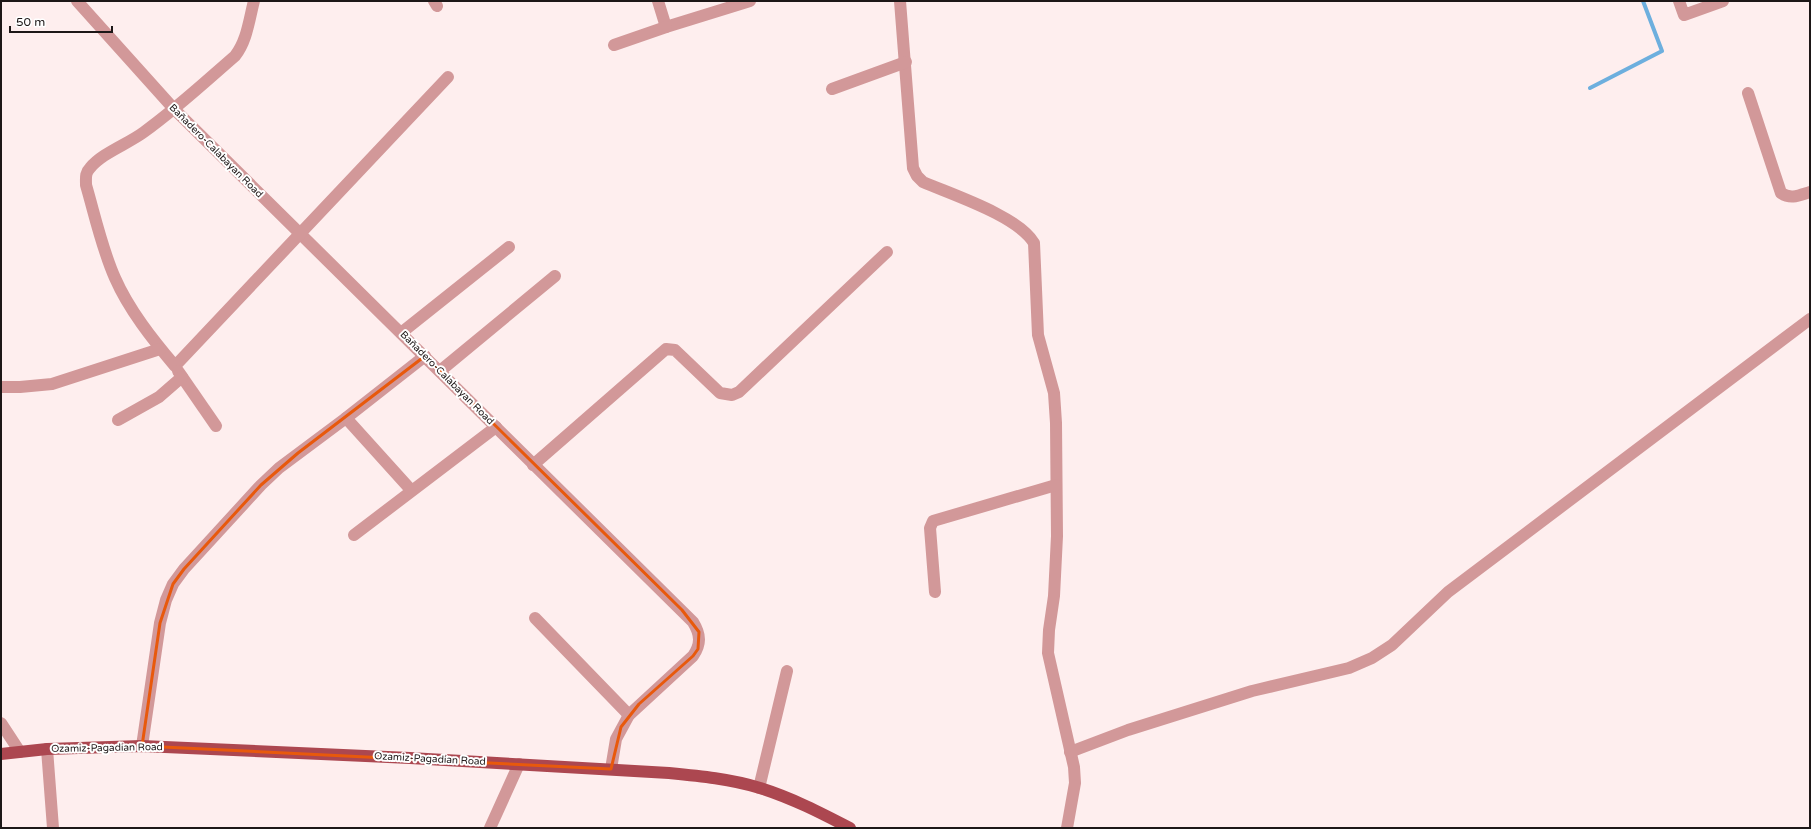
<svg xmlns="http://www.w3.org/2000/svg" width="1811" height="829" font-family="'Varela Round',sans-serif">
	<rect width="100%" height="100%" fill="#feeeee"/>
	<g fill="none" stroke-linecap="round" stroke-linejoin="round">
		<polyline stroke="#6dafde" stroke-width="4" points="1590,88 1662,51 1643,1"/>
		<g stroke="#d29899" stroke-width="12">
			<path d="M 77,1 L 174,109 L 693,622 C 701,635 701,644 693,656 L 629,715 L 616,739 L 611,769"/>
			<path d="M 254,1 C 249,20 247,41 235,56 C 205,82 176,109 144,132 C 128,144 102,153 90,168 C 85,173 86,178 86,185 C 95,216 102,249 115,278 C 129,310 153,340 175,366 L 448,77"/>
			<polyline points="434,1 437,6"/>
			<polyline points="658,1 666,27 750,1"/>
			<path d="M 900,1 L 913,168 L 917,176 L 923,182 C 953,195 1018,216 1034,243 L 1038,335 L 1054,393 L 1056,423 L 1057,536 L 1054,596 L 1049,630 L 1048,653 L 1074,767 L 1075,783 L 1067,828"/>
			<polyline points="1679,1 1684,15 1723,1"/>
			<polyline points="614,45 666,27"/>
			<polyline points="832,89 906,62"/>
			<path d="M 1748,93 L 1781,193 C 1791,200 1800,195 1810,192"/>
			<polyline points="401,333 509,247"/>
			<polyline points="178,371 216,426"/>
			<polyline points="440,371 555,276"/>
			<polyline points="1,387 20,387 52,384 160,349"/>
			<polyline points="346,418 411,490"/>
			<polyline points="118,420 159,397 182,377"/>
			<polyline points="533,465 666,349 675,350 720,393 732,395 739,392 887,252"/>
			<polyline points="354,535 496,427"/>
			<polyline points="935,592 930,528 933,521 1056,485"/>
			<polyline points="535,618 629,715"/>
			<polyline points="1,723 20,752"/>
			<polyline points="142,746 160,623 166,600 173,584 184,569 261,485 279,468 346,418 425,356"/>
			<polyline points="47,749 53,828"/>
			<polyline points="1070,752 1128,730 1252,691 1349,668 1372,658 1392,645 1448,592 1810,319"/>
			<polyline points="759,788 787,671"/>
			<polyline points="490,828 519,764"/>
		</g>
		<path stroke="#ac4750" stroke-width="12" d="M 1,754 L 47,749 L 142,746 L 410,758 L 669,773 C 700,776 731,779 760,788 C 792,798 821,813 850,828"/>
	</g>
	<path fill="none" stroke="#e8590c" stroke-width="3" stroke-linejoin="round" d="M 425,356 L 682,610 L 699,632 L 698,649 L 693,656 L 639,704 L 621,727 L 611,769 L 142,746 L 160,623 L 173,584 L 184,569 L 261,485 L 298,453 Z"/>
	<g text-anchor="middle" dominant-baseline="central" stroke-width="4" stroke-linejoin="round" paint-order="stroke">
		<g font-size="10" fill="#1d1717" stroke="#fff">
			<text transform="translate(216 151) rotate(45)">Bañadero-Calabayan Road</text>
			<text transform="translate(447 378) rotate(45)">Bañadero-Calabayan Road</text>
			<text transform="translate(107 748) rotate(-1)">Ozamiz-Pagadian Road</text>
			<text transform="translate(430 759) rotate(3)">Ozamiz-Pagadian Road</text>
		</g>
	</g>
	<rect width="1811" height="829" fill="none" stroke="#1d1717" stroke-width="4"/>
	<path d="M10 26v6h102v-6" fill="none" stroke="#1d1717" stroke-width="2"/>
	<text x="16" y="26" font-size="12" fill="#1d1717" stroke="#ffffff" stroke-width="3" paint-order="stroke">50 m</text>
</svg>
